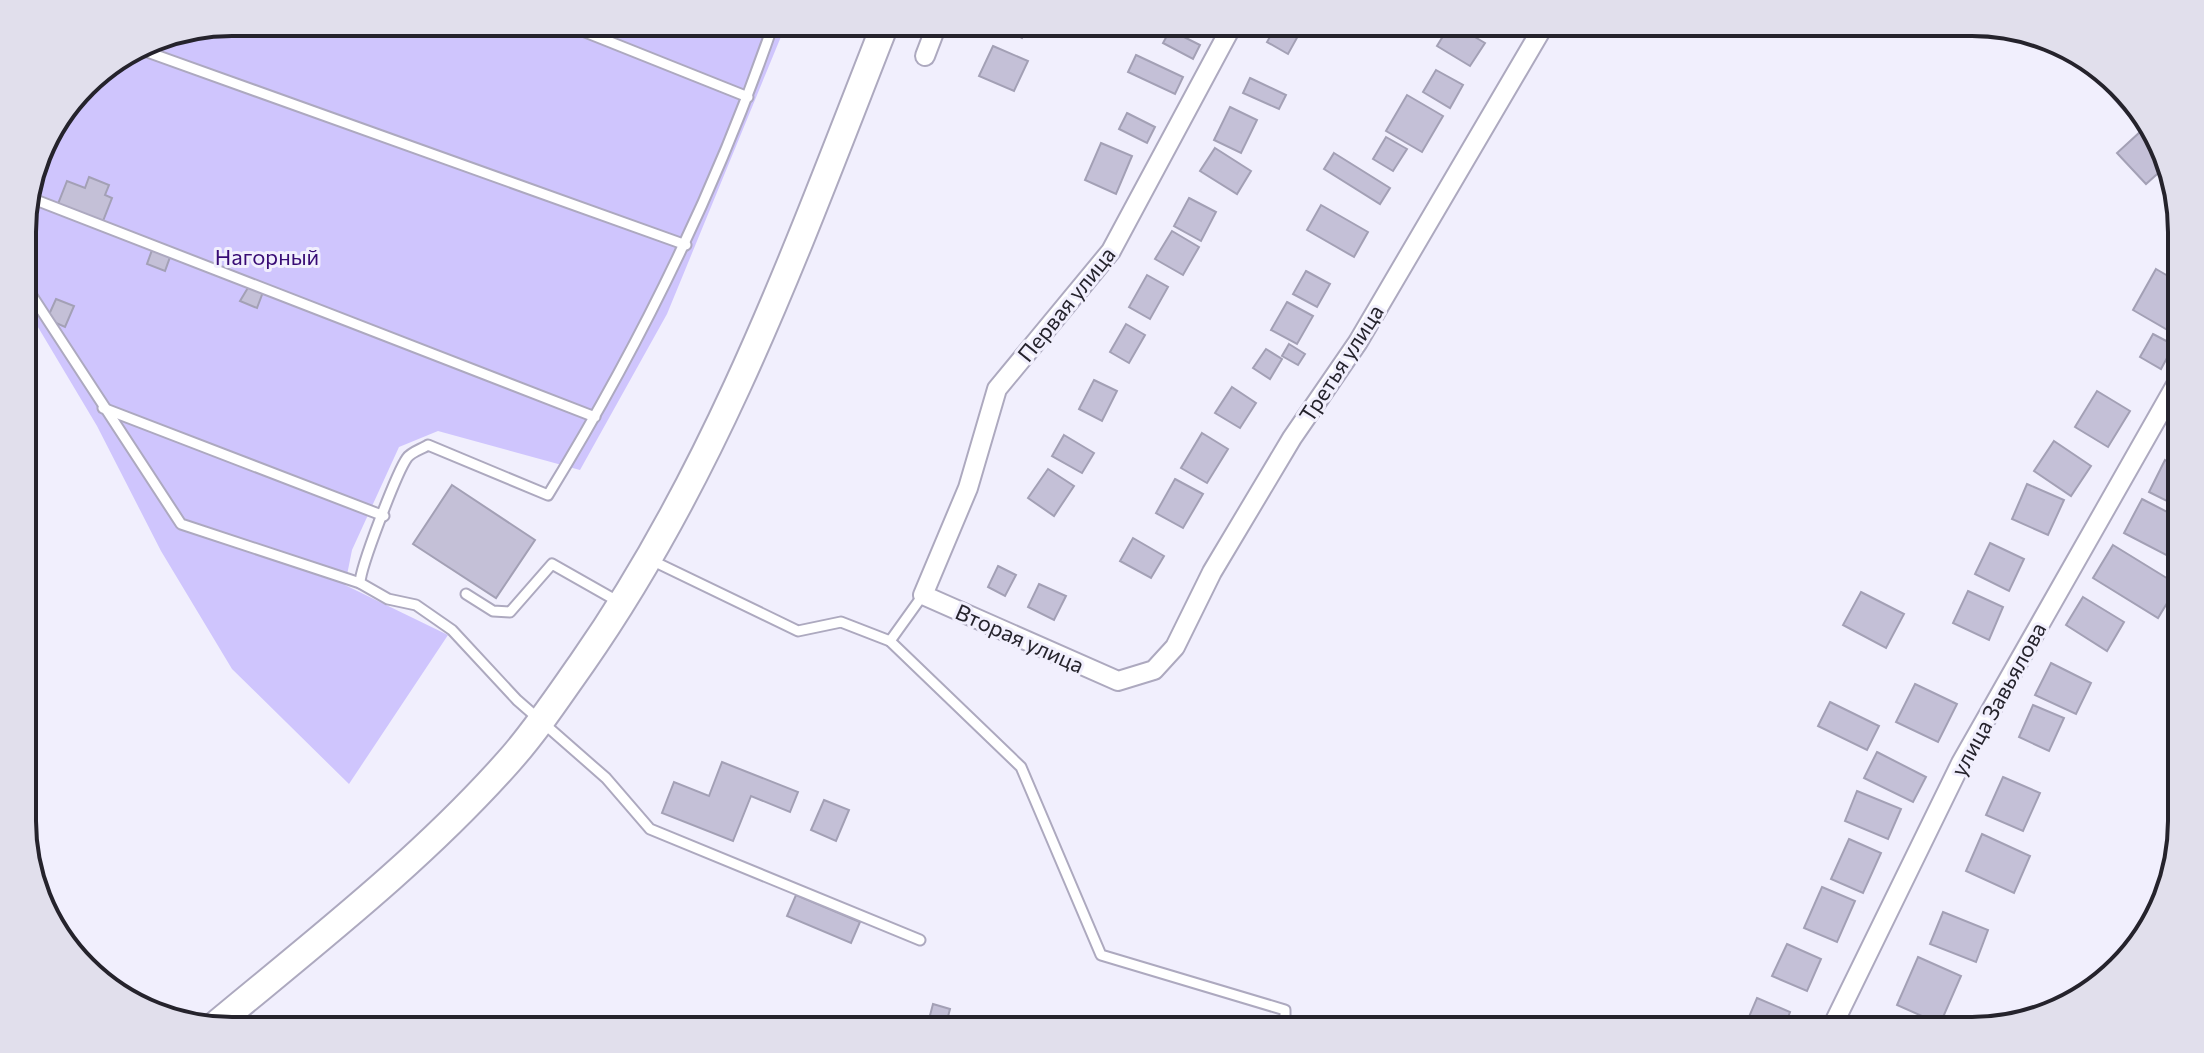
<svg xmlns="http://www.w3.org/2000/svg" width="2204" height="1053" font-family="Commissioner,sans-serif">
	<rect width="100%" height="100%" fill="#f1effd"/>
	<polygon fill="#cfc5fd" points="232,22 787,22 667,314 580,470 438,431 399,447 352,550 345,585 448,635 349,784 232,669 161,551 97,426 23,302 22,218 44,139 93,74 152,38"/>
	<g fill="#c4c0d7" stroke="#a3a0b5" stroke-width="2">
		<polygon points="1003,22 1030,22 1022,38 1001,27"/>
		<polygon points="1810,22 1839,22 1826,36"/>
		<polygon points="1451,23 1485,43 1470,66 1437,46"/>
		<polygon points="1277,24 1298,36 1288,54 1267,42"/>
		<polygon points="1170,30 1200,45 1193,59 1163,43"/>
		<polygon points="993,46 1028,61 1014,91 979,76"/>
		<polygon points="1136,55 1183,77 1175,94 1128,72"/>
		<polygon points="1436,70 1463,85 1450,108 1423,92"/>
		<polygon points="1250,78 1286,95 1279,109 1243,93"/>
		<polygon points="2110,81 2139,105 2144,116 2135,123 2104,87"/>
		<polygon points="1407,95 1443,116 1422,152 1386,131"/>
		<polygon points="1230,107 1257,120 1241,153 1214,140"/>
		<polygon points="1127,113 1155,127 1147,143 1119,129"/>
		<polygon points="2140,132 2158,152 2165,167 2146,184 2117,153"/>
		<polygon points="1386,137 1407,149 1393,171 1373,159"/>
		<polygon points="1101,143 1132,156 1116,194 1085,180"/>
		<polygon points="1215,148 1251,171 1237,194 1200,171"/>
		<polygon points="1334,153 1390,188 1380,204 1324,169"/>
		<polygon points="89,177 109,185 105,195 112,198 103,221 58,204 67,181 85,188"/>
		<polygon points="1189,198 1216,212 1201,241 1174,226"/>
		<polygon points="1321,205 1368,232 1354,257 1307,230"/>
		<polygon points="1172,231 1199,247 1183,275 1155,259"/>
		<polygon points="152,250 170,257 165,271 147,264"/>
		<polygon points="2156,269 2180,283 2178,336 2133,310"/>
		<polygon points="1306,271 1330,284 1317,307 1293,294"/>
		<polygon points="1147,275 1168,287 1150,319 1129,307"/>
		<polygon points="249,286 263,292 257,308 240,301"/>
		<polygon points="56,299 74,306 65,327 47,319"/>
		<polygon points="1287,302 1313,316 1297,344 1271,330"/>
		<polygon points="1126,324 1145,335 1129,363 1110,352"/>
		<polygon points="2153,334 2174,345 2161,369 2140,357"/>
		<polygon points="1289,344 1305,354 1298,365 1282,356"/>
		<polygon points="1266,349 1282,359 1270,379 1253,368"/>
		<polygon points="1094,380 1117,391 1102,421 1079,409"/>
		<polygon points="1232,387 1256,403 1240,428 1215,413"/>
		<polygon points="2097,391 2130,411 2108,447 2075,427"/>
		<polygon points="1202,433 1228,449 1207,483 1181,468"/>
		<polygon points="1064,435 1094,453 1082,473 1052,456"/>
		<polygon points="2054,441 2091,466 2071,496 2034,471"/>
		<polygon points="2165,460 2181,469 2181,508 2149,492"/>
		<polygon points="1048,469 1074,486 1054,516 1028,498"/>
		<polygon points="1175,479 1203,494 1183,528 1156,513"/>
		<polygon points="2027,484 2064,500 2048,535 2012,519"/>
		<polygon points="452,485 535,540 496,598 413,544"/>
		<polygon points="2142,499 2181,519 2181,535 2170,557 2124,533"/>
		<polygon points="1133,538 1164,556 1151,578 1120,561"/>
		<polygon points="1990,543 2024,559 2009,591 1975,574"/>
		<polygon points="2113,545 2178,585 2158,618 2093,578"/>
		<polygon points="998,566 1016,575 1005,596 988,587"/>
		<polygon points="1039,584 1066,596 1054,620 1028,607"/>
		<polygon points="1968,591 2003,607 1989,640 1953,623"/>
		<polygon points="1861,592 1904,614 1886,648 1843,625"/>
		<polygon points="2083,597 2124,622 2107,651 2066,625"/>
		<polygon points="2051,663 2091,683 2076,714 2035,695"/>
		<polygon points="1915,684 1957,704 1938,742 1896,722"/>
		<polygon points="1830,702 1879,726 1867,750 1818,726"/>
		<polygon points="2033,705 2064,718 2049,751 2019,737"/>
		<polygon points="1877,752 1926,777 1913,802 1864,778"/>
		<polygon points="722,762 798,792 790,812 751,796 733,841 662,813 674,782 709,796"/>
		<polygon points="2003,777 2040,793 2023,831 1986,815"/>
		<polygon points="1857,791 1901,809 1888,839 1845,821"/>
		<polygon points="824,800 849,810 836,841 811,830"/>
		<polygon points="1982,834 2030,856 2014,893 1966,871"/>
		<polygon points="1849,839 1881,853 1863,893 1831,879"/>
		<polygon points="1822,887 1855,901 1837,942 1804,928"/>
		<polygon points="796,895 860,922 851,943 787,916"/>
		<polygon points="1943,912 1988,930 1976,962 1930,944"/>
		<polygon points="1787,944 1821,959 1807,991 1772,976"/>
		<polygon points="1918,957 1961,976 1940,1024 1897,1005"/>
		<polygon points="1757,998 1790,1012 1783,1031 1743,1031"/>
		<polygon points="933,1004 950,1009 945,1028 928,1023"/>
		<polygon points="1896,1017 1926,1031 1890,1031"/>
	</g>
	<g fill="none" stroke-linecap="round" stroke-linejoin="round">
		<defs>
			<g id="service">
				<polyline points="560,22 748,97"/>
				<path d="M 774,22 C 717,189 640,345 548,495 L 428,445 C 422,449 411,452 407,458 C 397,472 360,568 360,583 L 388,599 L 416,605 L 452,630 L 517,700 L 606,778 L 650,829 L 920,940"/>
				<polyline points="136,48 686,245"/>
				<polyline points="28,197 595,417"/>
				<polyline points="23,282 181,524 360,583"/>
				<polyline points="103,408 384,516"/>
				<polyline points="651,560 798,631 841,622 890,641 923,595"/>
				<polyline points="466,594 493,611 510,612 552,564 619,602"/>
				<polyline points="890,641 1021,767 1101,955 1285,1010 1285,1031"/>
			</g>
			<g id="minor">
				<polyline points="1234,22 1111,251 997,389 968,488 923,595 1118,681 1154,670 1175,647 1212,572 1292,438 1358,342 1546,22"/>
				<polyline points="925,56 938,22"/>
				<polyline points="1830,1031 1961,763 2181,376"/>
			</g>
			<path id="secondary" d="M 213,1027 C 315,942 420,861 508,762 C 535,732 558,697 582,663 C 719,467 799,243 886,22"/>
		</defs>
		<use href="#service" stroke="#ada9bf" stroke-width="13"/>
		<use href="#minor" stroke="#ada9bf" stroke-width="22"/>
		<use href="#secondary" stroke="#ada9bf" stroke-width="30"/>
		<use href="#service" stroke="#fff" stroke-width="9"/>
		<use href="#minor" stroke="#fff" stroke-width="18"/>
		<use href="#secondary" stroke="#fff" stroke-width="26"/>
	</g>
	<g text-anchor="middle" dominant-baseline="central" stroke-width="6" stroke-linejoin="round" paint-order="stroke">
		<g font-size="22" fill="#380c75" stroke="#f1effd">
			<text x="267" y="256">Нагорный</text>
		</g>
		<g font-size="22" fill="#25232c" stroke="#f1effd">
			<text transform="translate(1066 304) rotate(-51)">Первая улица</text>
			<text transform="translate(1341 363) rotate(-57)">Третья улица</text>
			<text transform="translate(1020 638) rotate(24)">Вторая улица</text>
			<text transform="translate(1998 699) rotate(-61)">улица Завьялова</text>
		</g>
	</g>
	<path d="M0 0H2204V1053H0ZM232 36H1972A196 196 0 0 1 2168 232V821A196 196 0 0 1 1972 1017H232A196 196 0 0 1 36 821V232A196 196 0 0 1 232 36Z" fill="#e1dfec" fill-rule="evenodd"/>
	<path fill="none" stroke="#25232c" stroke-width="4" d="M232 36H1972A196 196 0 0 1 2168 232V821A196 196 0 0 1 1972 1017H232A196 196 0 0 1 36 821V232A196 196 0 0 1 232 36Z"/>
</svg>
